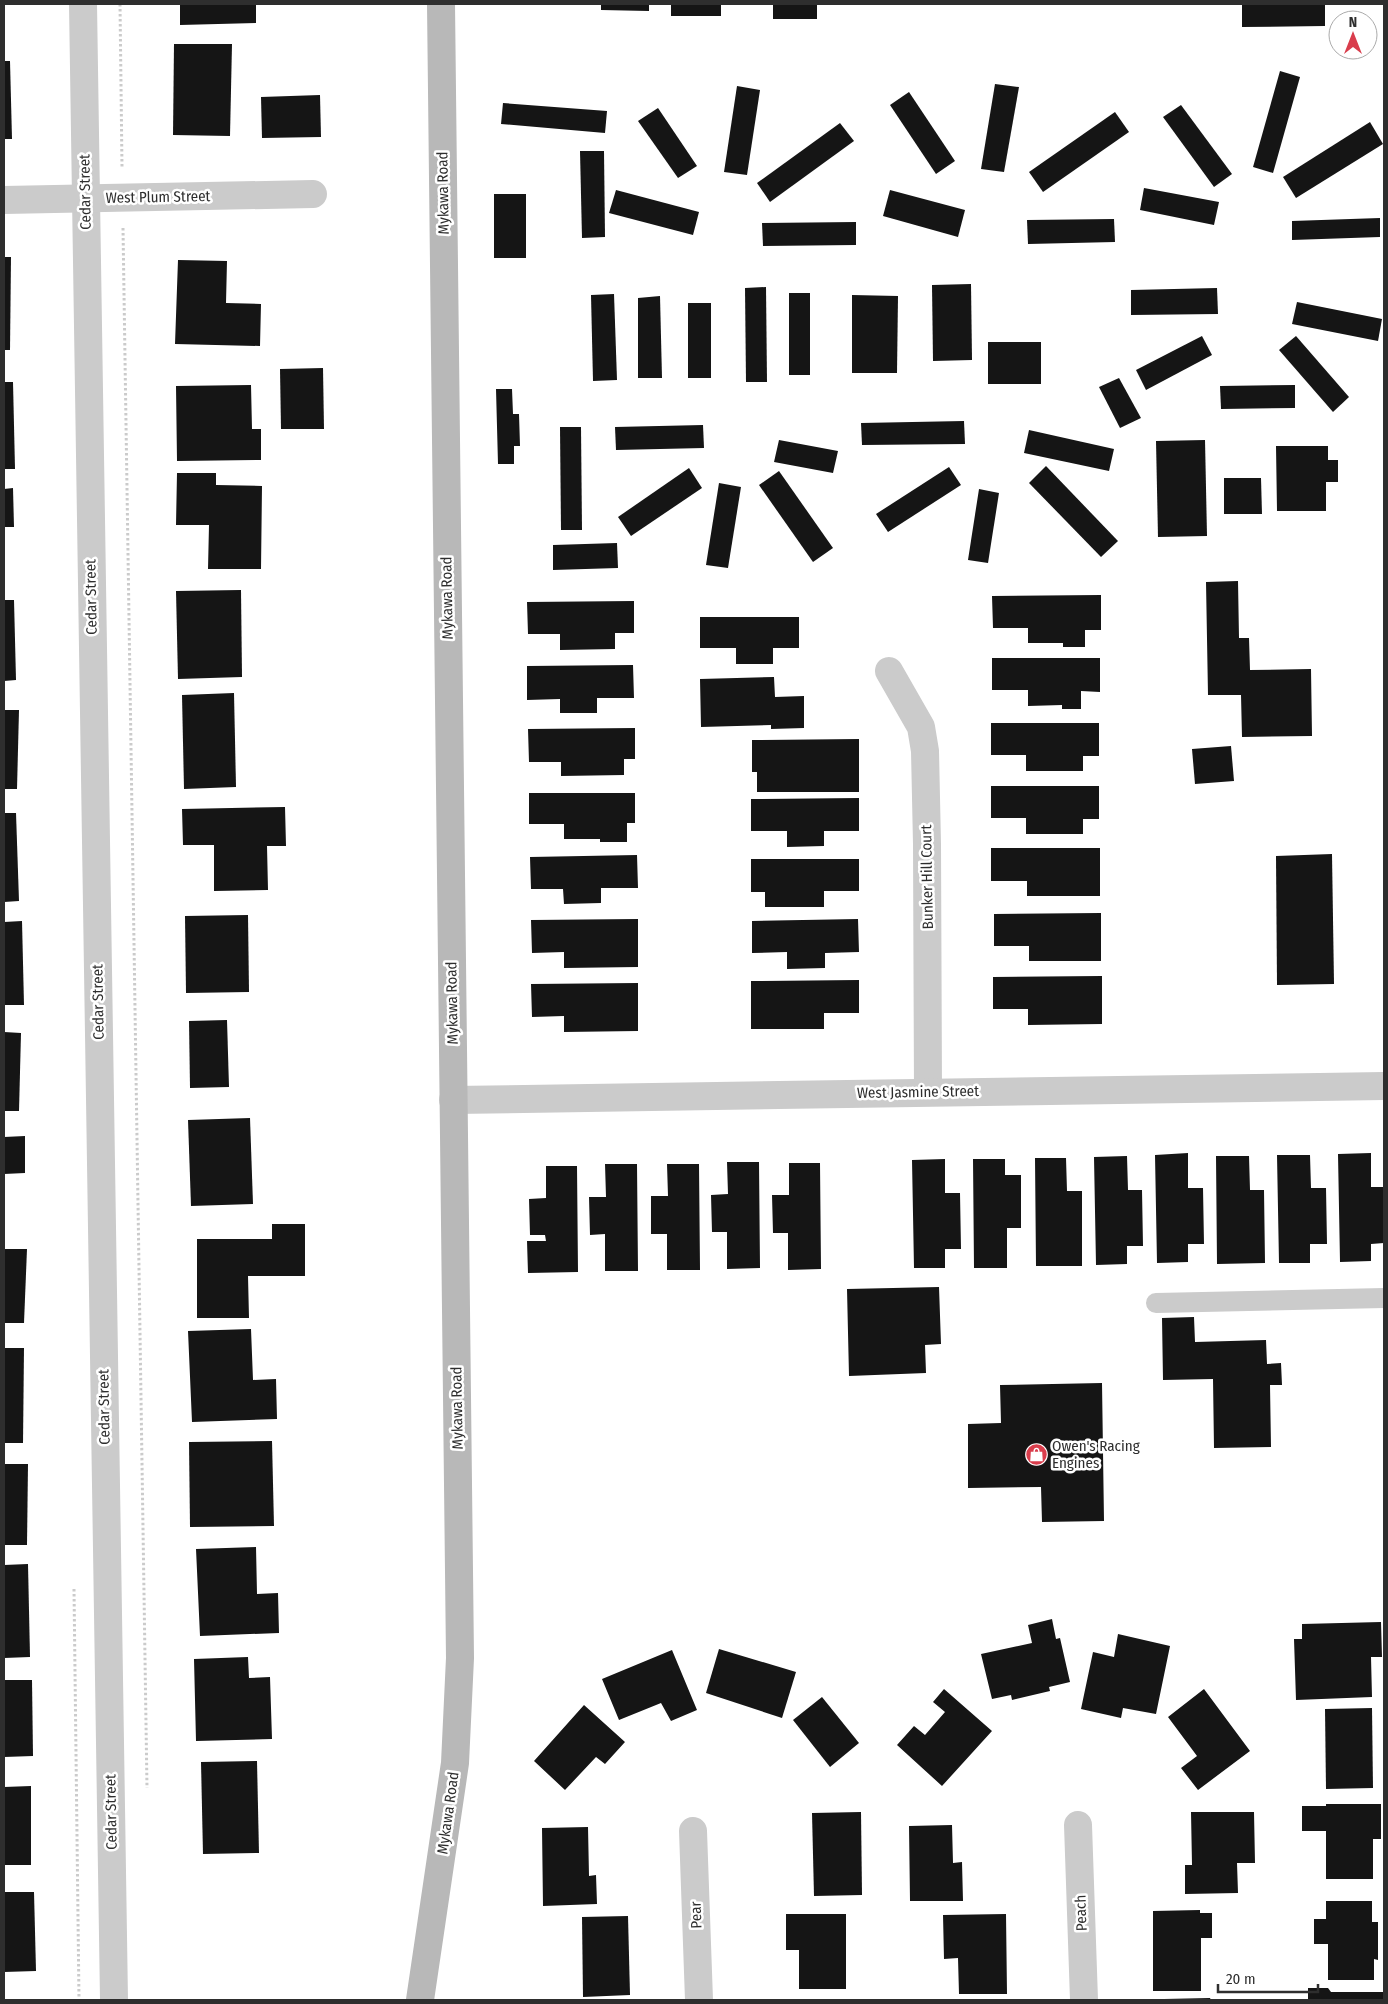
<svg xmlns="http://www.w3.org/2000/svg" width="1388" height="2004" font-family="'Fira Sans Condensed',sans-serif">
	<rect width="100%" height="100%" fill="#fff"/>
	<g fill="#151515">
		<polygon points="180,4 256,4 256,23 180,25"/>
		<polygon points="601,4 649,4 649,11 601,10"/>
		<rect x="671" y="4" width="50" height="12"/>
		<rect x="773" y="4" width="44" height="15"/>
		<polygon points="1242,4 1325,4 1325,26 1242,27"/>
		<polygon points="174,44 232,44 230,136 173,135"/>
		<polygon points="4,61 10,61 12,139 4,139"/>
		<polygon points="1280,71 1300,77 1273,173 1253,167"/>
		<polygon points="995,84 1019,87 1004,172 981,169"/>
		<polygon points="737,86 760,90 747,175 724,172"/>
		<polygon points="909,92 955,161 936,174 890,105"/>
		<polygon points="320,95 321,137 262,138 261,97"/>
		<polygon points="503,103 607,111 605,133 501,124"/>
		<polygon points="1181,105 1232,174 1214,187 1163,117"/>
		<polygon points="658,108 697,166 678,178 638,121"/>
		<polygon points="1115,112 1129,132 1043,192 1029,172"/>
		<polygon points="1370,122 1383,144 1296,198 1283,177"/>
		<polygon points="840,123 854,141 770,202 757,183"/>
		<polygon points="580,151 604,151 605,237 582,238"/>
		<polygon points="1144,188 1219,202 1214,225 1140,210"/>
		<polygon points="616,190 699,212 693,235 609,213"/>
		<polygon points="890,190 965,210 958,237 883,216"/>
		<rect x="494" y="194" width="32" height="64"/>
		<polygon points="1380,218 1380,237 1292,240 1292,221"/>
		<polygon points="1114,219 1115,242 1028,244 1027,220"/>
		<polygon points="856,222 856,245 763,246 762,223"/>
		<polygon points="4,257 11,257 10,350 4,350"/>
		<polygon points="178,260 227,261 226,303 261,304 260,346 175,344"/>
		<polygon points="971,284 972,360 933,361 932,285"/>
		<polygon points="766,287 767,382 746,382 745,288"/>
		<polygon points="1217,288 1218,314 1131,315 1131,290"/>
		<rect x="789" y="293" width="21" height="82"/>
		<polygon points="614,294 617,380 593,381 591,295"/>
		<polygon points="852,295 898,296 897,373 852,373"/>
		<polygon points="660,296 662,378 638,378 638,298"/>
		<polygon points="1297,302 1382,319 1378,341 1292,324"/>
		<rect x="688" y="303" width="23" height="75"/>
		<polygon points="1202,336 1212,355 1146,390 1136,370"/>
		<polygon points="1296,336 1349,397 1333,412 1279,350"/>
		<rect x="988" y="342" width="53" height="42"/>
		<polygon points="323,368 324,429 281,429 280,369"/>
		<polygon points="1119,378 1141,418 1120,428 1099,387"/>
		<polygon points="4,382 13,382 15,469 4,469"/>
		<polygon points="251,385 252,429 261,429 261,460 177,461 176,386"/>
		<polygon points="1295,385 1295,408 1221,409 1220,386"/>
		<polygon points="496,389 512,389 513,414 519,414 520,446 514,446 514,464 498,464"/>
		<polygon points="964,421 965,444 862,445 861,423"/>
		<polygon points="703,425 704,448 616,450 615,427"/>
		<polygon points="560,427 581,427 582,530 561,530"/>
		<polygon points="1029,430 1114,449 1109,471 1024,453"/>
		<polygon points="779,440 838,451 833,473 774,462"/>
		<polygon points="1205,440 1207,536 1158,537 1156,441"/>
		<polygon points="1276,446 1328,446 1328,460 1338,460 1338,482 1326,482 1326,511 1277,511"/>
		<polygon points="1046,466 1118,541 1101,557 1029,483"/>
		<polygon points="949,467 961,485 888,532 876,514"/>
		<polygon points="689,468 702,488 631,536 618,517"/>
		<polygon points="779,471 833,548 813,562 759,485"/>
		<polygon points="177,473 216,473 216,485 262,486 261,569 208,569 209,525 176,525"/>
		<polygon points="1224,478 1261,478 1262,514 1224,514"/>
		<polygon points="719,483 741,487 728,568 706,565"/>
		<polygon points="13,488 14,527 4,527 4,489"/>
		<polygon points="979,489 999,493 988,563 968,560"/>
		<polygon points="617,543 618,568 553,570 553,545"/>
		<polygon points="1238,581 1239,638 1249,638 1250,670 1311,669 1312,736 1242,737 1241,695 1208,695 1206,582"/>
		<polygon points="241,590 242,677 178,679 176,591"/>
		<polygon points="1101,595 1101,630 1085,630 1085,647 1063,647 1063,643 1028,643 1028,628 993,628 992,596"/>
		<polygon points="4,600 14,600 16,680 4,681"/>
		<polygon points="634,601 634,633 615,633 615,649 560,650 560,634 528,634 527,602"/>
		<polygon points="700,617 799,617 799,648 773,648 773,664 736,664 736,648 700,648"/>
		<polygon points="992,658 1100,658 1100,692 1081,691 1081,709 1062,709 1062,705 1028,706 1028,690 992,690"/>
		<polygon points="633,665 634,698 597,698 597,713 560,713 560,699 527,700 527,666"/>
		<polygon points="774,677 775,697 804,696 804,728 771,729 771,725 701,727 700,679"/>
		<polygon points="234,693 236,787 184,789 182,695"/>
		<polygon points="4,710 19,710 17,789 4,789"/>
		<polygon points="991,723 1099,723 1099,756 1083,756 1083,771 1026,771 1026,755 991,755"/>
		<polygon points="635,728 635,759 624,759 624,775 561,776 561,762 529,762 528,729"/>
		<polygon points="859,739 859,792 757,792 757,772 752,772 752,740"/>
		<polygon points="1231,746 1234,781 1195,784 1192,749"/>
		<polygon points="991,786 1099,786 1099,819 1083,819 1083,834 1026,834 1026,818 991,818"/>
		<polygon points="529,793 635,793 635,823 627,823 627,842 600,842 600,839 564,839 564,824 529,824"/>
		<polygon points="859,798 859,831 824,831 824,846 787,847 787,831 751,831 751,799"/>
		<polygon points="285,807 286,846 267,846 268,890 214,891 214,845 183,845 182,809"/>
		<polygon points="4,813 16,813 19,901 4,902"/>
		<polygon points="991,848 1100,848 1100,896 1027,896 1027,881 991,881"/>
		<polygon points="1332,854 1334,984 1277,985 1276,856"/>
		<polygon points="637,855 638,888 601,888 601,903 564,904 563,889 531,889 530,857"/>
		<polygon points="751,859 859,859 859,891 824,891 824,907 765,907 765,892 751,892"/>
		<polygon points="1101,913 1101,961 1029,961 1029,946 994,946 994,914"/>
		<polygon points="248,915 249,992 186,993 185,916"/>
		<polygon points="638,919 638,967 564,968 564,952 532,953 531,920"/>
		<polygon points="858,919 859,952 825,953 825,968 787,969 787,952 752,953 752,921"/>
		<polygon points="22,921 24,1005 4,1005 4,922"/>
		<polygon points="1102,976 1102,1024 1028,1025 1028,1009 993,1009 993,977"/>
		<polygon points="859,980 859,1013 824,1013 824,1029 751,1029 751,981"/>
		<polygon points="638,983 638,1031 564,1032 564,1016 532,1017 531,984"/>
		<polygon points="227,1020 229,1087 190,1088 189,1021"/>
		<polygon points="4,1032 21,1033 19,1111 4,1111"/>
		<polygon points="250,1118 253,1204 191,1206 188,1120"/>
		<polygon points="25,1136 25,1173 4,1174 4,1137"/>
		<polygon points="1188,1153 1188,1188 1203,1188 1204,1244 1188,1244 1188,1262 1157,1263 1155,1155"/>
		<polygon points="1371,1153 1371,1187 1384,1187 1384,1243 1371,1244 1371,1261 1340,1262 1338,1154"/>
		<polygon points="1277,1155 1310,1155 1311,1188 1326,1188 1327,1244 1310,1244 1310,1263 1279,1263"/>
		<polygon points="1127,1156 1128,1190 1142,1190 1143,1246 1127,1246 1127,1264 1096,1265 1094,1157"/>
		<polygon points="1216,1156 1249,1156 1250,1190 1264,1190 1265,1263 1217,1264"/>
		<polygon points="1035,1158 1066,1158 1067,1191 1082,1191 1082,1266 1036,1266"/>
		<polygon points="945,1159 945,1193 960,1193 961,1249 945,1249 945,1268 914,1268 912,1160"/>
		<polygon points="973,1159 1005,1159 1005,1175 1021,1175 1021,1228 1007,1228 1007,1268 974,1268"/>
		<polygon points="727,1162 759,1162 760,1268 727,1269 727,1232 712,1232 711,1195 728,1194"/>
		<polygon points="789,1163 820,1163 821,1269 788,1270 788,1233 773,1233 772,1195 789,1195"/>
		<polygon points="605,1164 637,1164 638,1271 605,1271 605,1234 590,1235 589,1197 606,1197"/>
		<polygon points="667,1164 699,1164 700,1270 667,1270 667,1234 651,1234 651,1196 668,1196"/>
		<polygon points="546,1166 577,1166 578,1272 528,1273 527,1241 546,1241 545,1235 530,1235 529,1199 546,1198"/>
		<polygon points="272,1224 305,1224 305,1276 248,1276 249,1318 197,1318 197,1239 272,1239"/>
		<polygon points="4,1249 27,1249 24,1323 4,1323"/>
		<polygon points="939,1287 941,1344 925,1345 926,1373 849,1376 847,1289"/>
		<polygon points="1194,1317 1195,1342 1266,1340 1267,1364 1281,1363 1282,1385 1270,1385 1271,1447 1214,1448 1213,1379 1163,1380 1162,1318"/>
		<polygon points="251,1329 253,1380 276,1379 277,1419 192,1422 188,1331"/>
		<polygon points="4,1348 24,1348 23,1443 4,1443"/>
		<polygon points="1102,1383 1104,1521 1042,1522 1041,1487 968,1488 968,1424 1001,1423 1000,1385"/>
		<polygon points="272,1441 274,1526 190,1527 189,1442"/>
		<polygon points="4,1464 28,1464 27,1545 4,1545"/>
		<polygon points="256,1547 257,1594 278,1593 279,1633 200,1636 196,1549"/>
		<polygon points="28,1564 30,1657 4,1658 4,1565"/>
		<polygon points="1052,1619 1056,1639 1060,1638 1070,1682 1049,1687 1050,1691 1012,1700 1011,1695 992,1699 981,1654 1032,1643 1028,1625"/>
		<polygon points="1381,1622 1382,1657 1371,1657 1372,1697 1296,1700 1294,1639 1302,1639 1302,1624"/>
		<polygon points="1118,1634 1170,1646 1156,1714 1123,1708 1121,1718 1081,1709 1093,1652 1114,1657"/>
		<polygon points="719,1649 796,1672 782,1718 706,1693"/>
		<polygon points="672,1650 697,1710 671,1721 661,1703 619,1720 602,1679"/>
		<polygon points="248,1657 249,1678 270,1677 272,1739 196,1741 194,1659"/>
		<polygon points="4,1680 32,1680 33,1756 4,1757"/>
		<polygon points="944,1689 992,1731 942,1786 897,1745 914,1726 925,1735 945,1712 933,1702"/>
		<polygon points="1204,1689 1250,1751 1198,1790 1181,1768 1197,1756 1168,1717"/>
		<polygon points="822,1697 859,1743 830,1767 793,1720"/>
		<polygon points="584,1705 625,1742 605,1764 596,1757 565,1790 534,1761"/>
		<polygon points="1372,1708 1373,1788 1326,1789 1325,1709"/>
		<polygon points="257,1761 259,1853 203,1854 201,1762"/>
		<polygon points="31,1786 31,1865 4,1865 4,1787"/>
		<polygon points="1326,1804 1381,1804 1381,1839 1373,1839 1373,1879 1326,1879 1326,1831 1302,1831 1302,1806 1326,1806"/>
		<polygon points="861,1812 862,1895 814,1896 812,1813"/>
		<polygon points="1191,1812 1254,1812 1255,1863 1237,1863 1238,1893 1185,1894 1185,1865 1192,1865"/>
		<polygon points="952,1825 953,1863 962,1862 963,1901 910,1901 909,1826"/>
		<polygon points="588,1827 589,1876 596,1875 597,1904 543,1906 542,1828"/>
		<polygon points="4,1892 34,1892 36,1971 4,1972"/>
		<polygon points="1326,1901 1372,1901 1372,1922 1378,1922 1378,1960 1374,1959 1374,1980 1328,1980 1328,1944 1314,1944 1314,1919 1326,1919"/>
		<polygon points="1200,1910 1200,1913 1212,1913 1212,1938 1201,1938 1201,1991 1153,1991 1153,1911"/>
		<polygon points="786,1914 846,1914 846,1989 799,1989 799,1950 786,1950"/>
		<polygon points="1006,1914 1007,1994 959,1994 958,1958 944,1959 943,1915"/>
		<polygon points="628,1916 630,1995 583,1997 582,1917"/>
		<polygon points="1308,1988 1328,1988 1331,1992 1383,1992 1383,2000 1308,2000"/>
		<polygon points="1210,1998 1211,2000 1164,2000 1164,1999"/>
	</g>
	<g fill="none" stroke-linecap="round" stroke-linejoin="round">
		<g stroke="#cbcbcb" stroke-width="3" stroke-dasharray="2.5 2.5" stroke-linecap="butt">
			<polyline points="120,4 122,167"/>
			<polyline points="123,228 147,1788"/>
			<polyline points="74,1589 79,2000"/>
		</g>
		<polyline stroke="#cbcbcb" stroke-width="20" points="1156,1303 1384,1298"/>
		<g stroke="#cbcbcb" stroke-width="28">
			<polyline points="83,4 114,2000"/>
			<polyline points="4,200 313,194"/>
			<polyline points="889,671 921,727 925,751 927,844 928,1092"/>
			<polyline points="453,1100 1384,1086"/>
			<polyline points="1078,1825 1084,2000"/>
			<polyline points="693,1831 699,2000"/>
		</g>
		<polyline stroke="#b8b8b8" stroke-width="28" points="420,2000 455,1763 460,1658 441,4"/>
	</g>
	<defs>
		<symbol id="shop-disc" viewBox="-11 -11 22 22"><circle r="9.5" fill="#d93d4c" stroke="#fff"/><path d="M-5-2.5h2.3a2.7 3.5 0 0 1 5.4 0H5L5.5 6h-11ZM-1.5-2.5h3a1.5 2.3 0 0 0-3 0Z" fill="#fff"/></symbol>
	</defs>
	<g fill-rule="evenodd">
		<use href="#shop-disc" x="1024" y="1442" width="25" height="25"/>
	</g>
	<g text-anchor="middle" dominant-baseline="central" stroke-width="5" stroke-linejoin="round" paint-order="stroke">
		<g font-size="15" fill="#2e2e2e" stroke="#fff">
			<text transform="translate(85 192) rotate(-91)">Cedar Street</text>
			<text transform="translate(443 193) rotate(-91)">Mykawa Road</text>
			<text transform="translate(158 197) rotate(-1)">West Plum Street</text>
			<text transform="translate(91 597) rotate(-91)">Cedar Street</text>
			<text transform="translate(447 598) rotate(-91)">Mykawa Road</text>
			<text transform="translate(927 877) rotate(-91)">Bunker Hill Court</text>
			<text transform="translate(98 1002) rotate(-91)">Cedar Street</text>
			<text transform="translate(452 1003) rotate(-91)">Mykawa Road</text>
			<text transform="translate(918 1092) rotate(-1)">West Jasmine Street</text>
			<text transform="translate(104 1407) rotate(-91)">Cedar Street</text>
			<text transform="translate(457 1408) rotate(-91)">Mykawa Road</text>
			<text transform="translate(111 1812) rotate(-91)">Cedar Street</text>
			<text transform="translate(448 1813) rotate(-82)">Mykawa Road</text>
			<text transform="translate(1081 1913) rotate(-92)">Peach</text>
			<text transform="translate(696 1915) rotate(-92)">Pear</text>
		</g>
		<g font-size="15" fill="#2e2e2e" stroke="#fff" text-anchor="start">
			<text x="1052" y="1446">Owen's Racing<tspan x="1052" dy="17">Engines</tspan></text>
		</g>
	</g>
	<rect width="1388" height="2004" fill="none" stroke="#2e2e2e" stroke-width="10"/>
	<g transform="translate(1353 35)"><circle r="24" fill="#ffffff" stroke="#ababab"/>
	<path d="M0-4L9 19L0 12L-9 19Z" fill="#d93d4c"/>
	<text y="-8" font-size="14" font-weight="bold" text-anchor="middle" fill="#2e2e2e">N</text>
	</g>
	<path d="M1218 1984v8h100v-8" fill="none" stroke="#2e2e2e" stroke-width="2.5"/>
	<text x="1226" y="1984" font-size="15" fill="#2e2e2e" stroke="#ffffff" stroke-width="4" paint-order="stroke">20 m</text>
</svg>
